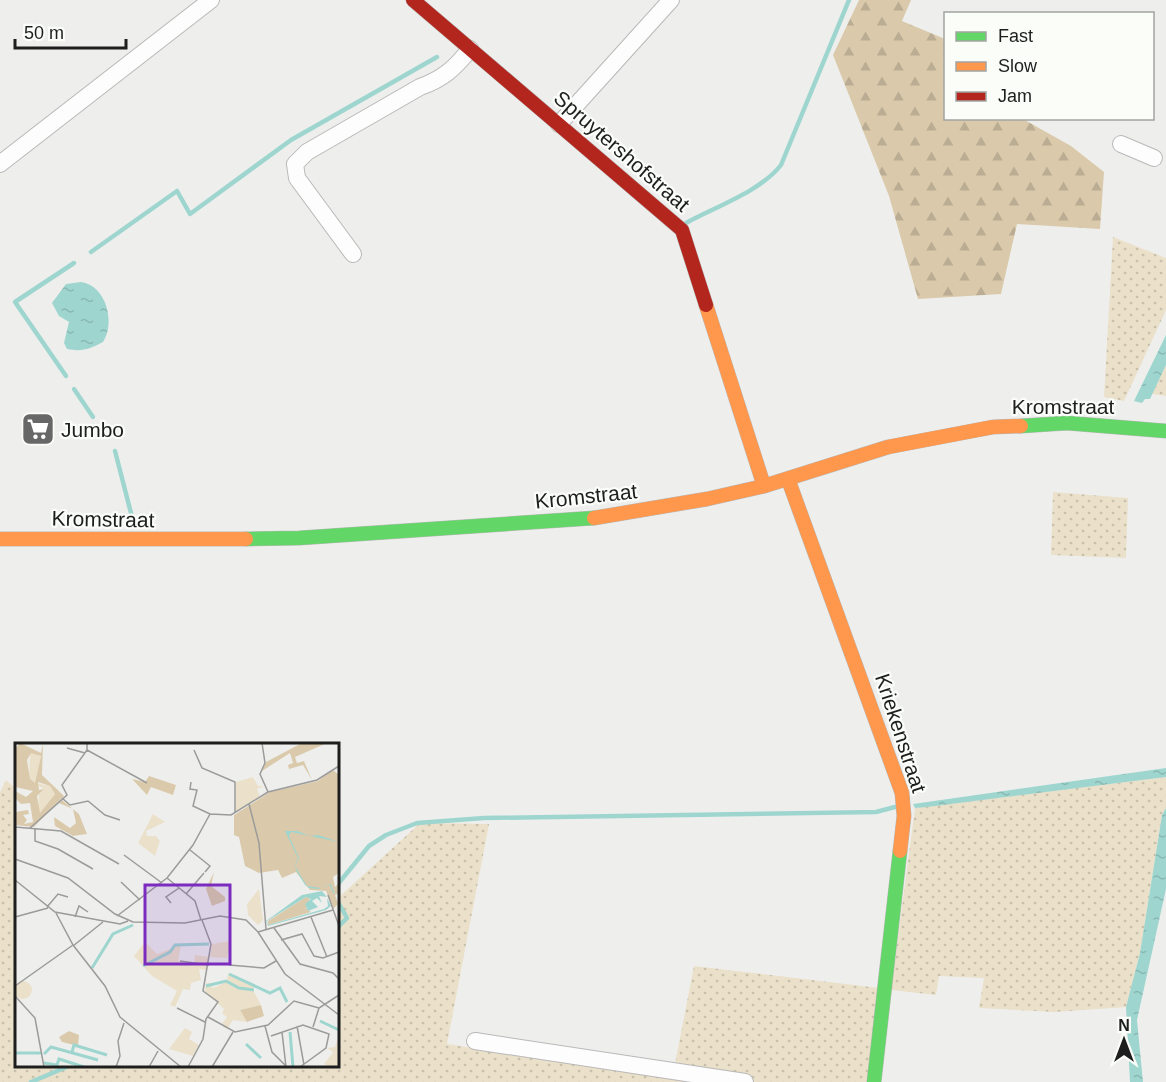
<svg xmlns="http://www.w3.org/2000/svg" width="1166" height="1082" font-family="Arial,sans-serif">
	<defs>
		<pattern id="grass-dots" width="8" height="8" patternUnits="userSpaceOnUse" patternTransform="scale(1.5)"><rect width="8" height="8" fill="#ebe0c9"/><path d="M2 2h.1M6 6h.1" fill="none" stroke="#c9c0ac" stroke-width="1.8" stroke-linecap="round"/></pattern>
		<pattern id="forest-firs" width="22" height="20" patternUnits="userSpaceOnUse" patternTransform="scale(1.5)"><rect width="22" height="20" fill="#dacaab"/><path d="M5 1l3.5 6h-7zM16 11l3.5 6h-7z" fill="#bbad93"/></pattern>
		<pattern id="water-ripples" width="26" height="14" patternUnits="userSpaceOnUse" patternTransform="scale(1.5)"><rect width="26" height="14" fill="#9ed6cf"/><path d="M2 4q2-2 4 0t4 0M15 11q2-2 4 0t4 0" fill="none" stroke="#88b7b1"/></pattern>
	</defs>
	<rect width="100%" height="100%" fill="#eeefed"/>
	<g fill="url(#grass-dots)">
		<polygon points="1113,237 1166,258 1166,310 1124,401 1104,397"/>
		<polygon points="1166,365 1166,396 1152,394"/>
		<polygon points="1053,492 1128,498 1126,558 1051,555"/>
		<polygon points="1166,777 1166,808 1162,815 1140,953 1126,1007 1055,1012 979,1008 984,978 939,976 936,995 891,990 915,808"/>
		<polygon points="6,780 16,789 16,1066 338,1066 338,898 420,823 489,824 447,1044 672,1079 694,966 879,988 868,1082 0,1082 0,792"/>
	</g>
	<polygon fill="url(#forest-firs)" points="859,0 911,0 902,21 945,39 946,118 1023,119 1071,146 1104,172 1100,229 1017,224 1001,294 918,299 889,196 833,55"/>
	<g fill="url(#water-ripples)">
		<path d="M 81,282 C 106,285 116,323 103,342 C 90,349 82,352 67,349 L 64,343 L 69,322 L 59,316 L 52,303 L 66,284 Z"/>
		<polygon points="1166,335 1166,365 1150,399 1145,399 1142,403 1134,401"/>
		<polygon points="1166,768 1166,777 927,807 915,808 913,804"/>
		<polygon points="1166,808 1166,889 1137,1020 1143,1082 1130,1082 1126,1007 1140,953 1162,815"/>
	</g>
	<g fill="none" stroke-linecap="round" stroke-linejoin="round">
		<g stroke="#9ed6cf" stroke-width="4.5">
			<path d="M 686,223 C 715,207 761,191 781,165 L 849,0"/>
			<polyline points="91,252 177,191 190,214 291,140 437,57"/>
			<polyline points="66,376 15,302 74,263"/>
			<polyline points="74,389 93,417"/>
			<polyline points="115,451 132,517"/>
			<polyline points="338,884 369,846 386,835 417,823 484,818 876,812 895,807"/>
			<polyline points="338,902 347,918 338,927"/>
			<polyline points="31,1082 69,1066"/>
		</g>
		<defs>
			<g id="street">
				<polyline points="559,124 671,0"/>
				<polyline points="1121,144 1154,158"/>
				<polyline points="0,164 211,0"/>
				<path d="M 353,254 L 297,178 L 295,164 L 307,152 L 420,87 C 443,79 455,68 470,49"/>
				<polyline points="475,1041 745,1082"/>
			</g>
			<g id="fast">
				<polyline points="1021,426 1067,423 1166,431"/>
				<polyline points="246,539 299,538 594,518"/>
				<polyline points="874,1082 900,851"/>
			</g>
			<g id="slow">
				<polyline points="706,305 764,486"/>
				<polyline points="788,479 902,793 904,816 900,851"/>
				<polyline points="594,518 707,499 764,486 888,447 993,427 1021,426"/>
				<polyline points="0,539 246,539"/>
			</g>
			<polyline id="jam" points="413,0 682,230 706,305"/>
		</defs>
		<use href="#street" stroke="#b8b9b8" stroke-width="18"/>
		<use href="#fast" stroke="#b8b9b8" stroke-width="15"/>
		<use href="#slow" stroke="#b8b9b8" stroke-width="15"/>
		<use href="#jam" stroke="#b8b9b8" stroke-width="15"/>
		<use href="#street" stroke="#fcfdfc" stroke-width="16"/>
		<use href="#fast" stroke="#63d668" stroke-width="14"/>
		<use href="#slow" stroke="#ff974d" stroke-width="14"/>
		<use href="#jam" stroke="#b3261e" stroke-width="14"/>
	</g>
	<defs>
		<symbol id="supermarket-square" viewBox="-11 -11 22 22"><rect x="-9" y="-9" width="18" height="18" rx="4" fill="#666766" stroke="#fbfdf9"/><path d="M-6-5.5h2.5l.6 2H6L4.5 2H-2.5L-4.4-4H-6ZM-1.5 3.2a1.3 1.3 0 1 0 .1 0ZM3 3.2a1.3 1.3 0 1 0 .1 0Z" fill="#fff"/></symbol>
	</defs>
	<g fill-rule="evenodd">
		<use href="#supermarket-square" x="19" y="410" width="38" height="38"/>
	</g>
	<g text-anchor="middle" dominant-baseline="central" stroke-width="4.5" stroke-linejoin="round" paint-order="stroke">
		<g font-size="21" fill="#1d1e1d" stroke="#fbfdf9">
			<text transform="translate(622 151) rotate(41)">Spruytershofstraat</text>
			<text x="1063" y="406">Kromstraat</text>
			<text transform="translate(586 496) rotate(-6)">Kromstraat</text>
			<text transform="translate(103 519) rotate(1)">Kromstraat</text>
			<text transform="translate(901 733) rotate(72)">Kriekenstraat</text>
		</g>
		<g font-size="21" fill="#1d1e1d" stroke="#fbfdf9" text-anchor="start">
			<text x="61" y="429">Jumbo</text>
		</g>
	</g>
	<g transform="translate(15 743)">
		<rect width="324" height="324" fill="#eeefed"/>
		<path d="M 15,9 L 26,12 L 21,40 L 35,43 L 40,51 L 26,70 L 23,68 L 24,51 L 29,46 L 14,37 ZM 238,34 L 243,43 L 249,43 L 242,46 L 245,53 L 221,69 L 221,39 ZM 138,71 L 150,79 L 131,88 L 132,93 L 141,93 L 145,98 L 140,113 L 123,100 ZM 216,198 L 212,215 L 195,214 L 197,201 ZM 130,199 L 142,211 L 166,202 L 163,218 L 179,220 L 180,212 L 194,214 L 192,227 L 184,226 L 186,237 L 176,240 L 175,247 L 168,246 L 160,264 L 155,262 L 162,248 L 137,233 L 119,213 ZM 213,231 L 239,242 L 238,247 L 246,262 L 225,267 L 232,279 L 218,277 L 212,286 L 206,282 L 212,274 L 207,270 L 209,266 L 190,249 L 191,240 L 196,240 L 197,245 L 203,243 L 212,238 ZM-1 247a9 9 0 1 1 18 0a9 9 0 1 1-18 0ZM 170,285 L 177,289 L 174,296 L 184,302 L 178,313 L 154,306 Z" fill="#ebe0c9"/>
		<path d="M 5,0 L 26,10 L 28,0 L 27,32 L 49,53 L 19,84 L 0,82 L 0,69 L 13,67 L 14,71 L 8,72 L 12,77 L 9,81 L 18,79 L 15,60 L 6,61 L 0,55 L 0,48 L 11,54 L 18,48 L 0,44 L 0,6 ZM 16,10 L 26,13 L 20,40 L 15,36 L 12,17 ZM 23,39 L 35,43 L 40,51 L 25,70 L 22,53 L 29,46 L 24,47 ZM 312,0 L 280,14 L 282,20 L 289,18 L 297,37 L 288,22 L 274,26 L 273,22 L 278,20 L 275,10 L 247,28 L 251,19 L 285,1 ZM 318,27 L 324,32 L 324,130 L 318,134 L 320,144 L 324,140 L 324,150 L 320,152 L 323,161 L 318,166 L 311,148 L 295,147 L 281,129 L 267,135 L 263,127 L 244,130 L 230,123 L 224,94 L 219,92 L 219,72 L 255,49 L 303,38 ZM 134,33 L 161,42 L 158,52 L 136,44 L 132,52 L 117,36 L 130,39 ZM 47,57 L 64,71 L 72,91 L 58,93 L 40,83 L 39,74 L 55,85 L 61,80 L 58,66 L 44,60 ZM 199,129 L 196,143 L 210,154 L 210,158 L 197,163 L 191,146 ZM 291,154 L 295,155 L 291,165 L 296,169 L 253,182 L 253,178 ZM 246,262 L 249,273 L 232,279 L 225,267 ZM 54,288 L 64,292 L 63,303 L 47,299 L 44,294 Z" fill="#dacaab" fill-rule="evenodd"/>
		<path d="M 244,146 L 248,177 L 243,182 L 233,172 L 232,161 ZM 324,291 L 324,324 L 314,324 L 309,321 L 318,309 L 312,305 L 320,304 Z" fill="#ebe0c9"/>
		<path d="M 270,88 L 282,88 L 295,93 L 303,92 L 324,99 L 276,89 L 274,93 L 284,115 L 280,123 L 292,143 L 306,145 L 316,141 L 319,149 L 324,148 L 318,150 L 315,142 L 303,146 L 294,145 L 290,142 L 281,127 L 280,122 L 283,115 ZM 307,148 L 312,154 L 304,153 L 307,160 L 302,155 L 297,158 L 303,164 L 293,168 L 290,161 L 296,156 L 291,154 L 252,178 L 253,182 L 309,166 L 313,163 L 312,155 L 316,163 L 311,167 L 253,183 L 251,178 L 287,152 Z" fill="#9ed6cf"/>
		<path fill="none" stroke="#9ed6cf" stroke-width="3" d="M 128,223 L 155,209 L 160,202 L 194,201M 77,225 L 98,191 L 118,182M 214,231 L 255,250 L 265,245 L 272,259M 191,243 L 211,238 L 224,245 L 239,247M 305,278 L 324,287M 275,289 L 278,324M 231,301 L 246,315M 57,309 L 59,302 L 92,312M 0,310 L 26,310M 29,311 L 36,304 L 83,317M 29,320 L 42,322 L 44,316 L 69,324"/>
		<path fill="none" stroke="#9a9b9a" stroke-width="1.5" d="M 247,0 L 250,20 L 245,31 L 253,49M 52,5 L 70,10M 72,7 L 132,40M 179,7 L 187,25 L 220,39 L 220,70M 176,39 L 175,46 L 182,47 L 178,63 L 195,71 L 216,72 L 253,49 L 302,37 L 324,23M 47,55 L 55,62 L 73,58 L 90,72 L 105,77M 234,61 L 244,100 L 251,186M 0,84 L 46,88 L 104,121M 15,85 L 52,52 L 47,42 L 72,7 L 72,0M 20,86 L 20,98 L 43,106 L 78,126M 175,107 L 195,123 L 190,129M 109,112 L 147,140M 0,116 L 53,135 L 100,171 L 118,179 L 170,180 L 205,173 L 231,177 L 243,189 L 270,231 L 324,272M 152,135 L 180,158 L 186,177M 0,137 L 40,169 L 105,181 L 113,178M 106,139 L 125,157M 171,151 L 189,130M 313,152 L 324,183M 156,160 L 151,154 L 164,145M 32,164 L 43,151 L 53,154M 41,170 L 58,202 L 90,243 L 105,274 L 166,324M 102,173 L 152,135 L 178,102 L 195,71M 0,174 L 33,165M 60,174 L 64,163 L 73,169M 296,174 L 312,214M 259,185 L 285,221 L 318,230 L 324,236M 243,189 L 318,167M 266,197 L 287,191 L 299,213 L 308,215 L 324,209M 58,203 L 88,179M 165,218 L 194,222M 214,222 L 249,225 L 261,218M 0,243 L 58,202M 0,253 L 20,275 L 29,324M 162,265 L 190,279M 193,274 L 220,289 L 253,282 L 279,258 L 304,265M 250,283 L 257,309 L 272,324M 282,283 L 289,322M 298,284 L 304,265 L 324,252M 267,289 L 271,324M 256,293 L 288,282 L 314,291 L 311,305 L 285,324M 101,324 L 105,313 L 103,298 L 109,280M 134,324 L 143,308M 173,324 L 188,296 L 191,276 L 203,259 L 188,248 L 196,201 L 187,177M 197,324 L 218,289"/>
		<path fill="#7b2cbf" fill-opacity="0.15" stroke="#7b2cbf" stroke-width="3" d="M 130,142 L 215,142 L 215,221 L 130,221 Z"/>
		<rect width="324" height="324" fill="none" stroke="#1d1e1d" stroke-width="3"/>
	</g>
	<rect x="944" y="12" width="210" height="108" fill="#fbfdf9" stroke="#a2a4a1" stroke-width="1.5"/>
	<rect x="956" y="32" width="30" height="9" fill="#63d668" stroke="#a2a4a1" stroke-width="1.5"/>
	<text x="998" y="42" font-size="18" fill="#1d1e1d">Fast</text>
	<rect x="956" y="62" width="30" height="9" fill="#ff974d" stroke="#a2a4a1" stroke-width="1.5"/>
	<text x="998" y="72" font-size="18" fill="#1d1e1d">Slow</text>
	<rect x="956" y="92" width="30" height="9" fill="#b3261e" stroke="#a2a4a1" stroke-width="1.5"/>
	<text x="998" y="102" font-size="18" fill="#1d1e1d">Jam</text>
	<g transform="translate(1124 1040)" stroke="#fbfdf9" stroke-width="4.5" paint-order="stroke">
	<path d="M0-4.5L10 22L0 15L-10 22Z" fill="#1d1e1d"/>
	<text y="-9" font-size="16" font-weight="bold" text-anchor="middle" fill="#1d1e1d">N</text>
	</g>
	<path d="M15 39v9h111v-9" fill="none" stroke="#1d1e1d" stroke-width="3"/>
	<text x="24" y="39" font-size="18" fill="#1d1e1d" stroke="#fbfdf9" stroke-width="4.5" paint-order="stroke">50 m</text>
</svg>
